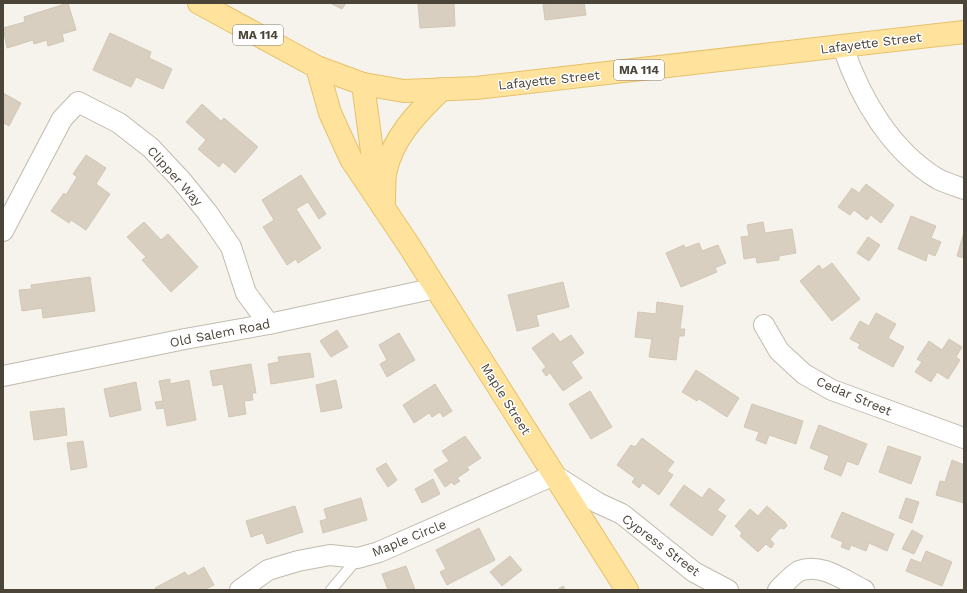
<svg xmlns="http://www.w3.org/2000/svg" width="967" height="593" font-family="'Work Sans',sans-serif">
	<rect width="100%" height="100%" fill="#f6f3ec"/>
	<g fill="#d8cfc1" stroke="#d3c7b4">
		<polygon points="68,3 76,30 62,34 64,41 48,46 47,40 34,44 33,40 7,48 3,28 25,22 24,17"/>
		<polygon points="330,3 346,3 342,9"/>
		<polygon points="418,3 454,3 455,26 420,28"/>
		<polygon points="543,3 584,3 586,15 545,20"/>
		<polygon points="110,33 151,52 149,58 172,69 163,89 136,77 131,87 93,70"/>
		<polygon points="3,93 21,103 9,126 4,123 3,125"/>
		<polygon points="202,104 221,121 224,118 258,147 235,173 223,162 219,167 198,149 206,140 186,122"/>
		<polygon points="86,155 106,168 96,184 110,194 86,230 71,220 69,223 51,211 64,193 66,195 77,177 73,174"/>
		<polygon points="301,175 326,214 319,219 308,202 296,209 321,248 298,263 296,259 287,265 263,227 274,220 262,200"/>
		<polygon points="866,184 894,205 881,223 871,215 867,220 854,210 850,215 838,207 852,188 859,193"/>
		<polygon points="911,216 936,226 931,238 941,242 935,256 928,253 926,261 898,249"/>
		<polygon points="144,222 161,240 168,234 198,267 171,292 142,260 146,257 127,237"/>
		<polygon points="763,222 765,233 792,229 796,253 779,256 779,260 757,263 756,257 744,259 741,237 749,236 747,225"/>
		<polygon points="964,232 964,258 957,256"/>
		<polygon points="868,237 880,245 869,261 857,253"/>
		<polygon points="699,243 702,251 718,245 726,263 715,268 717,272 681,287 666,253 684,245 685,248"/>
		<polygon points="832,263 860,299 832,321 800,281 819,265 822,270"/>
		<polygon points="90,277 95,311 43,318 42,308 22,311 19,290 32,289 31,285"/>
		<polygon points="563,282 569,307 536,315 539,326 517,331 508,295"/>
		<polygon points="657,302 683,306 680,329 685,329 684,336 679,336 676,360 649,357 652,339 635,337 638,312 656,314"/>
		<polygon points="876,313 896,324 888,338 904,347 893,367 858,348 860,344 850,339 860,321 869,326"/>
		<polygon points="337,330 348,347 331,357 320,341"/>
		<polygon points="399,333 415,360 387,377 380,364 387,360 379,345"/>
		<polygon points="553,333 560,342 571,335 584,353 571,362 582,378 563,391 550,373 546,376 542,370 546,367 532,348"/>
		<polygon points="949,339 962,347 956,357 960,360 948,379 937,372 931,382 915,372 922,362 917,359 929,341 942,350"/>
		<polygon points="310,353 314,377 271,384 268,364 279,362 278,357"/>
		<polygon points="251,364 256,393 252,393 253,400 244,401 246,414 229,417 223,384 213,386 210,371"/>
		<polygon points="696,370 739,398 727,417 699,399 697,401 682,392"/>
		<polygon points="170,379 170,384 189,380 196,420 167,426 164,408 157,409 155,402 163,401 159,381"/>
		<polygon points="336,380 342,408 321,412 316,385"/>
		<polygon points="136,382 141,410 110,417 104,389"/>
		<polygon points="435,384 452,411 443,417 440,412 432,417 429,413 414,423 403,405"/>
		<polygon points="590,391 612,427 591,439 569,404"/>
		<polygon points="752,404 803,421 796,444 769,435 766,444 756,440 759,432 744,427"/>
		<polygon points="64,408 67,435 34,440 30,412"/>
		<polygon points="819,425 867,444 858,465 847,461 841,476 824,469 829,456 810,448"/>
		<polygon points="465,436 481,458 467,467 469,470 457,478 460,481 454,485 452,482 445,487 434,470 449,461 442,451"/>
		<polygon points="642,438 674,462 667,471 673,475 659,495 643,483 639,488 632,482 635,478 617,465 631,445 635,447"/>
		<polygon points="83,441 87,467 71,470 67,443"/>
		<polygon points="888,446 921,457 911,484 879,472"/>
		<polygon points="952,460 964,465 964,503 936,495 940,481 945,482"/>
		<polygon points="386,463 397,480 388,487 376,469"/>
		<polygon points="433,479 440,494 422,503 415,489"/>
		<polygon points="684,485 702,498 709,488 725,500 717,510 726,516 712,536 670,505"/>
		<polygon points="361,498 367,520 323,533 320,521 327,519 324,509"/>
		<polygon points="906,498 919,502 912,523 899,518"/>
		<polygon points="295,506 303,532 267,544 263,533 251,537 246,521"/>
		<polygon points="767,506 785,522 787,526 784,529 780,528 770,539 774,544 771,548 766,544 758,552 740,536 742,533 735,526 750,509 758,516"/>
		<polygon points="842,512 894,534 887,551 869,543 866,551 851,545 849,550 841,547 843,542 831,537"/>
		<polygon points="479,528 495,560 447,585 440,572 446,569 436,550"/>
		<polygon points="912,530 923,536 914,554 902,549"/>
		<polygon points="926,551 952,562 942,586 906,571 911,559 921,563"/>
		<polygon points="510,556 522,570 502,586 490,572"/>
		<polygon points="406,566 415,590 388,590 382,574"/>
		<polygon points="204,567 214,585 204,590 157,590 155,588 185,572 188,576"/>
		<polygon points="563,586 566,590 557,590"/>
	</g>
	<g fill="none" stroke-linecap="round" stroke-linejoin="round">
		<defs>
			<polyline id="service" points="331,590 358,558"/>
			<g id="minor">
				<path d="M 843,47 C 860,98 891,151 938,179 C 946,183 956,186 964,189"/>
				<polyline points="3,231 62,119 78,102 119,123 151,148 181,180 207,212 231,247 246,293 269,324"/>
				<polyline points="764,325 779,351 804,374 832,390 964,438"/>
				<polyline points="3,376 185,339 269,324 436,288"/>
				<polyline points="240,590 268,570 298,561 330,555 358,558 379,552 554,475 598,503 622,514 694,572 728,590"/>
				<path d="M 778,590 C 784,584 792,575 799,571 C 821,562 845,581 864,590"/>
			</g>
			<g id="primary">
				<polyline points="199,3 317,67 363,84 404,91 476,88 964,32"/>
				<polyline points="317,67 330,113 351,159 408,244 627,590"/>
				<polyline points="363,84 374,166 379,189"/>
				<path d="M 384,208 C 384,197 384,185 385,174 C 391,139 418,112 442,89"/>
			</g>
		</defs>
		<use href="#service" stroke="#c2bbae" stroke-width="12"/>
		<use href="#minor" stroke="#c2bbae" stroke-width="22"/>
		<use href="#primary" stroke="#e6c16a" stroke-width="24"/>
		<use href="#service" stroke="#fff" stroke-width="10"/>
		<use href="#minor" stroke="#fff" stroke-width="20"/>
		<use href="#primary" stroke="#ffe39c" stroke-width="22"/>
	</g>
	<g text-anchor="middle" dominant-baseline="central" stroke-width="3" stroke-linejoin="round" paint-order="stroke">
		<g fill="#fff" stroke="#817c74" stroke-width="1">
			<rect x="233" y="25" width="50" height="20" rx="3"/>
			<rect x="614" y="60" width="50" height="20" rx="3"/>
		</g>
		<g font-size="12" font-weight="bold" fill="#4b4439">
			<text x="258" y="35">MA 114</text>
			<text x="639" y="70">MA 114</text>
		</g>
		<g font-size="13" fill="#4b4439" stroke="#fff">
			<text transform="translate(871 43) rotate(-7)">Lafayette Street</text>
			<text transform="translate(549 80) rotate(-6)">Lafayette Street</text>
			<text transform="translate(175 176) rotate(48)">Clipper Way</text>
			<text transform="translate(220 333) rotate(-11)">Old Salem Road</text>
			<text transform="translate(854 396) rotate(23)">Cedar Street</text>
			<text transform="translate(506 399) rotate(58)">Maple Street</text>
			<text transform="translate(409 538) rotate(-22)">Maple Circle</text>
			<text transform="translate(661 545) rotate(37)">Cypress Street</text>
		</g>
	</g>
	<rect width="967" height="593" fill="none" stroke="#4b4439" stroke-width="8"/>
</svg>
